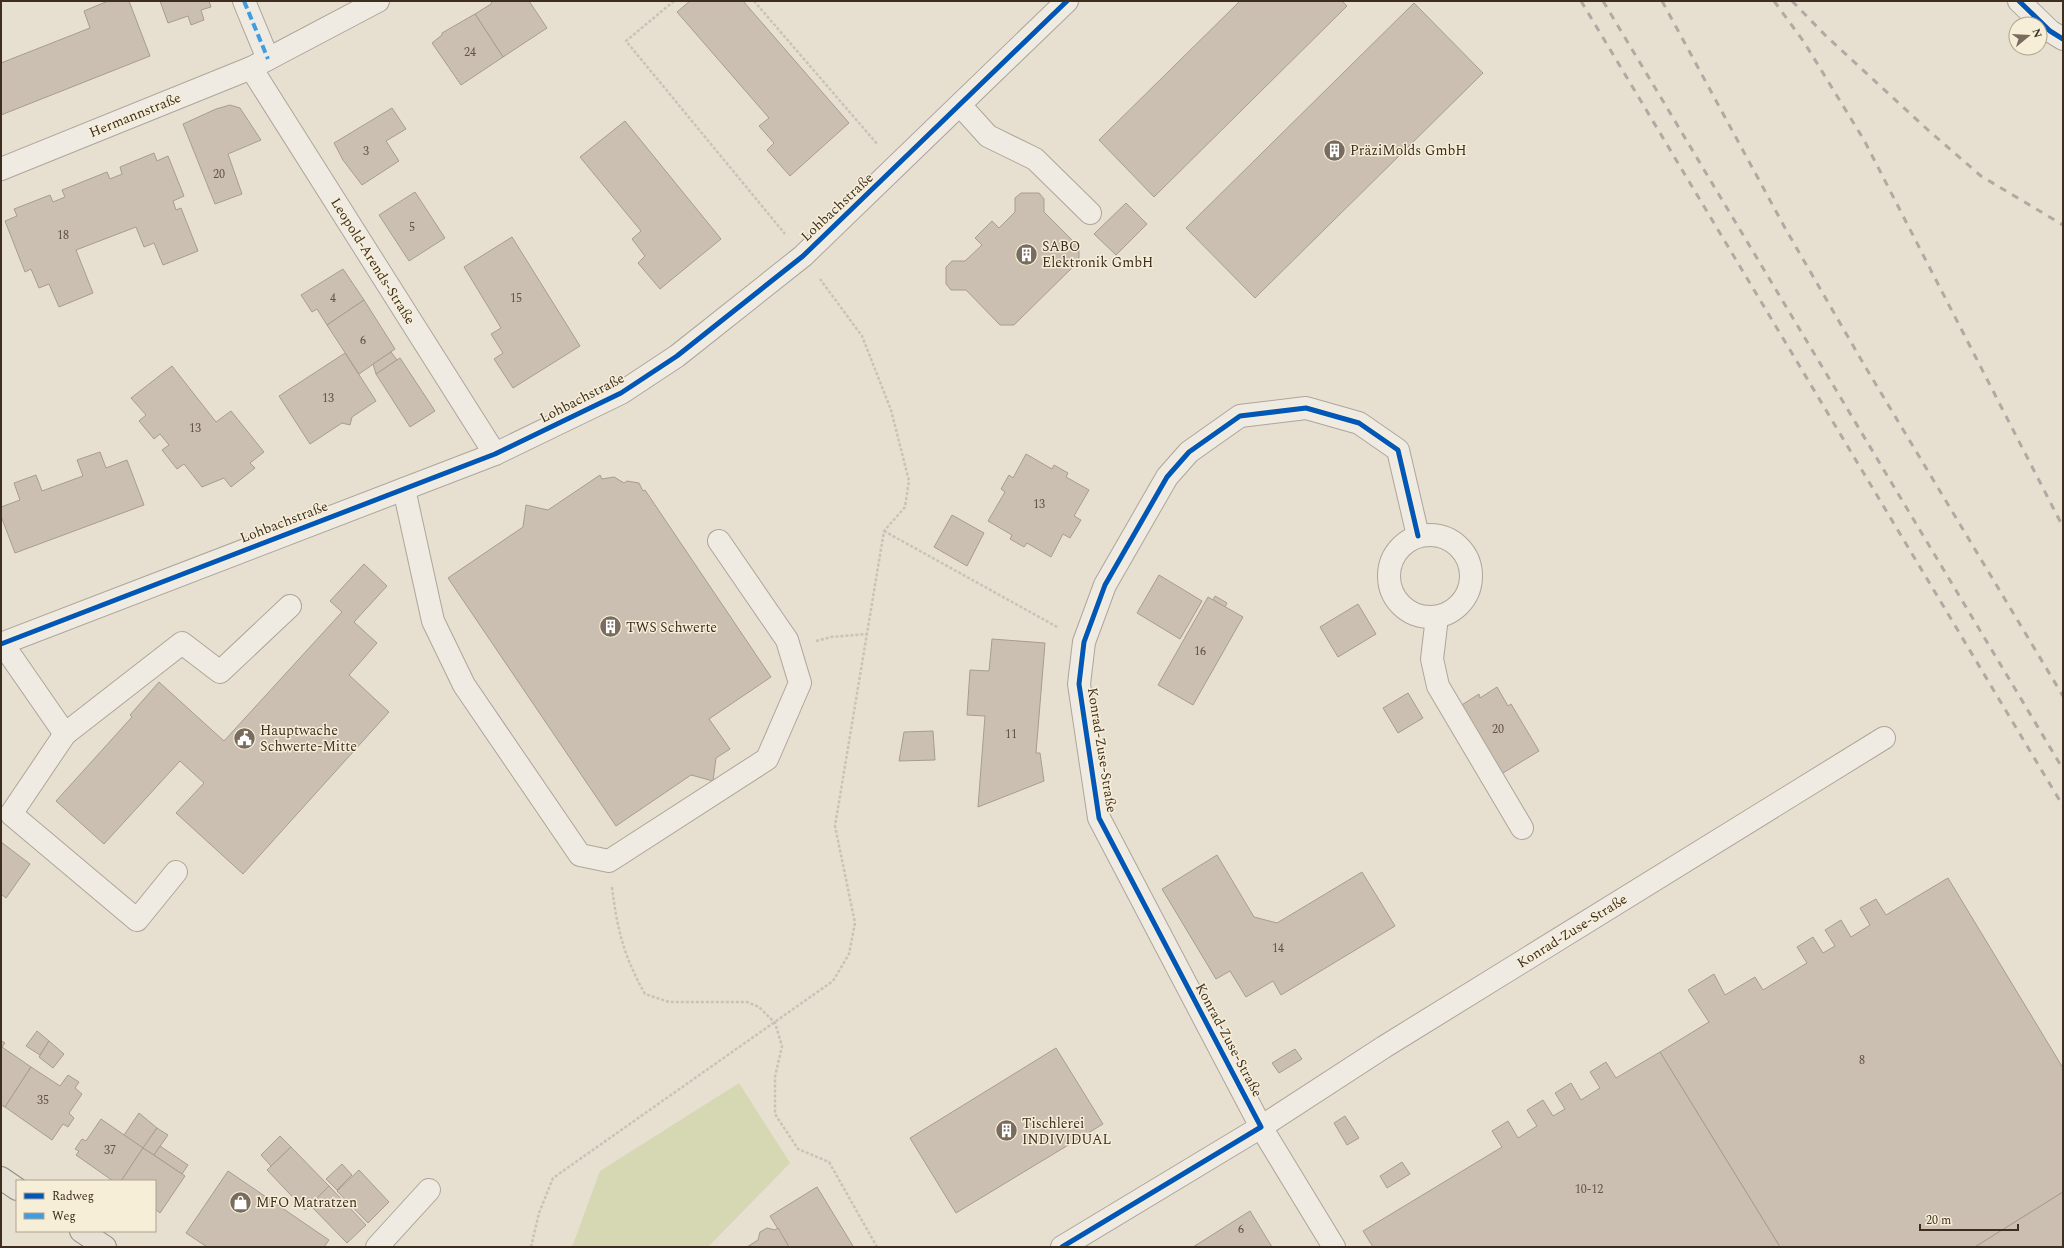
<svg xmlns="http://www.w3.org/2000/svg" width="2064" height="1248" font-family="Spectral,serif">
	<rect width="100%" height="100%" fill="#e7e0d1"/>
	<polygon fill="#d6d7b3" points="739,1083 790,1163 708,1247 572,1247 600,1171"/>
	<g fill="#cbbfb2" stroke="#a89c90">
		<polygon points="108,1 129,1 150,56 1,115 1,63 90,28 84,11"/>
		<polygon points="160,1 209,1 211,7 201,10 204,20 191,25 188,16 168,23"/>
		<polygon points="492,1 529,1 547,28 503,57 475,14 491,4"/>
		<polygon points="690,1 743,1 849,123 790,176 767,150 774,143 759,126 769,118 677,12"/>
		<polygon points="1240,1 1342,1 1347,6 1154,197 1099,140"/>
		<polygon points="1414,3 1483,73 1255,298 1186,228"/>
		<polygon points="475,14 503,57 461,85 432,43 442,35 442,33"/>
		<polygon points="230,105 240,108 261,140 228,154 242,194 215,204 183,124 216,109"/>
		<polygon points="392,108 406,129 386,141 399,161 362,185 343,160 334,143"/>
		<polygon points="625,121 721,239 660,289 638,263 645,256 632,239 641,231 580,157"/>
		<polygon points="154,153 157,161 168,156 184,196 173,201 176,210 181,208 198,251 163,265 154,243 144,247 136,227 76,250 93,293 59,307 49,284 39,288 31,269 25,272 5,221 17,216 14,209 50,195 53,202 65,197 62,190 107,172 110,179 122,174 120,167"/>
		<polygon points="415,192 445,238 409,261 379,215"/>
		<polygon points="1021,193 1039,193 1044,199 1044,212 1079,247 1079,261 1014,325 1000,325 966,290 951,290 946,284 946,267 952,261 965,261 982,245 975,238 992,221 999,228 1015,212 1015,198"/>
		<polygon points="1126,203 1147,224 1116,255 1094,234"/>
		<polygon points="512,237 580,346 513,388 494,359 503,353 491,334 501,328 464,267"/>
		<polygon points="343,269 364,300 327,325 317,309 312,312 301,295"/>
		<polygon points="364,300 395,349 359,374 327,325"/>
		<polygon points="391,352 397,360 376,374 373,364"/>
		<polygon points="345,353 376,401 352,417 350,425 342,423 310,444 279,396"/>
		<polygon points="400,358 435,411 410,427 376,374"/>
		<polygon points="172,366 216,422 231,411 264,452 250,463 255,468 231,487 224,478 202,487 184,464 177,469 162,450 169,445 160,434 154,439 139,421 146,415 131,398"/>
		<polygon points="100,452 106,468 127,460 144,505 15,553 1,516 1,507 20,500 14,483 36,475 42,491 83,476 77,460"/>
		<polygon points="1026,454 1052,469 1054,465 1068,473 1066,477 1089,490 1074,516 1081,520 1070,538 1063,534 1051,557 1027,543 1024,547 1010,539 1012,535 988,521 1005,492 1001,489 1009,475 1013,478"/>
		<polygon points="600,475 602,479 614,477 624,483 627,481 639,483 643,491 645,490 771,677 709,719 730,749 716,758 713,781 691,775 616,826 448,578 523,527 526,505 548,510"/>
		<polygon points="952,515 984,533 967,566 934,547"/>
		<polygon points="364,564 387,586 354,622 377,643 349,675 389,712 243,874 176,813 204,783 180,761 104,844 56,801 132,717 130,715 159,682 224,741 342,612 330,601"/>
		<polygon points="1159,575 1202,601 1180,639 1137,613"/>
		<polygon points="1215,596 1227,603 1225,607 1213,600"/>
		<polygon points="1208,597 1243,617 1193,705 1158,685"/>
		<polygon points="1358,604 1376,634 1338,657 1320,627"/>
		<polygon points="992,639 1045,643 1036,753 1040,753 1044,781 978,807 985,716 967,715 970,670 989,671"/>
		<polygon points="1497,687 1508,706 1511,704 1539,751 1498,776 1457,708 1479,694 1480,698"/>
		<polygon points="1408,693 1423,718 1398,733 1383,708"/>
		<polygon points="933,731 935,760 899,761 904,732"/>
		<polygon points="1,842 30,864 6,898 1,894"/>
		<polygon points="1217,855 1254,917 1277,923 1362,872 1395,926 1281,995 1273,981 1246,997 1230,971 1216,979 1162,889"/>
		<polygon points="1948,878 2063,1068 2063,1192 1975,1247 1780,1247 1660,1052 1709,1022 1688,990 1714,974 1725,995 1755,977 1763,990 1807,963 1797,947 1813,937 1823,953 1835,946 1825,930 1841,920 1851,937 1870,925 1860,908 1876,899 1886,915"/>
		<polygon points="37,1031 49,1041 40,1055 26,1046"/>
		<polygon points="1,1041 5,1043 2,1047 31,1067 5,1107 1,1105"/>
		<polygon points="49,1041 64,1054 53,1068 39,1057"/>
		<polygon points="1056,1048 1103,1124 956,1213 910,1138"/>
		<polygon points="1295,1049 1302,1059 1279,1073 1272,1063"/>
		<polygon points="1660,1052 1780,1247 1373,1247 1363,1231 1502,1147 1492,1131 1508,1121 1518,1138 1537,1126 1527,1110 1543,1100 1553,1116 1565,1109 1555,1093 1571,1083 1581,1100 1600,1088 1590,1072 1606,1062 1616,1078"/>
		<polygon points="31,1067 60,1086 68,1075 79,1082 75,1088 82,1094 69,1113 74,1118 68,1127 63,1124 52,1140 5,1107"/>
		<polygon points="139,1113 157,1128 143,1148 124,1135"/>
		<polygon points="1345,1116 1359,1138 1347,1145 1334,1123"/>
		<polygon points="101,1119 143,1148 121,1181 113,1181 76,1155 79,1151 75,1149 82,1139 86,1141"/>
		<polygon points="157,1128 168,1135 154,1155 143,1148"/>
		<polygon points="280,1136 291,1147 271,1166 261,1155"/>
		<polygon points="160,1146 188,1165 182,1174 154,1155"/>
		<polygon points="291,1147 329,1186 305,1210 267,1170"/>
		<polygon points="143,1148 185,1176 160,1213 155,1209 155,1181 121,1181"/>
		<polygon points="1402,1162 1410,1174 1387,1188 1380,1176"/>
		<polygon points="342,1164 352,1175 337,1190 326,1179"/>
		<polygon points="359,1170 389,1202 368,1223 337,1191"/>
		<polygon points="228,1171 329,1240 324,1247 207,1247 186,1233"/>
		<polygon points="329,1186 366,1225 347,1243 310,1205"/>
		<polygon points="817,1187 853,1246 852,1247 789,1247 770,1216"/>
		<polygon points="2063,1192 2063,1247 1975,1247"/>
		<polygon points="1250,1211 1272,1247 1193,1247"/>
		<polygon points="767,1228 775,1230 778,1228 789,1247 747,1247 758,1240 760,1232"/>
	</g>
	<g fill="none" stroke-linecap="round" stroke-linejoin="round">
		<defs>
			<g id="minor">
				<polyline points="244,1 268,59"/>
				<polyline points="2019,1 2050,31 2063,39"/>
				<polyline points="251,68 495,454"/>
				<polyline points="960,105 988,136 1035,159 1090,213"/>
				<polyline points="1,169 251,68 378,1"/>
				<polyline points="404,489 433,621 464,685 580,855 609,861 767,759 800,683 787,640 719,541"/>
				<circle cx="1430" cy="576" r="41"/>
				<polyline points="1437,617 1432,659 1438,686 1522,828"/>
				<polyline points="2,643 65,734 182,643 220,672 290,606"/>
				<polyline points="1,644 495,454 621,393 677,356 803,256 1067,1"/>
				<polyline points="65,734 11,814 137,920 176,872"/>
				<polyline points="377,1247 429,1190"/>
				<polyline points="1062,1247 1261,1127 1099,818 1079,684 1084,642 1105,585 1167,477 1189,452 1240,416 1306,408 1359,423 1398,450 1418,536"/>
				<polyline points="1334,1247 1261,1127 1384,1047 1884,738"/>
			</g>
			<g id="major">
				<polyline points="1,1178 17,1189"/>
				<polyline points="81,1231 105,1247"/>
			</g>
		</defs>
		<use href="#minor" stroke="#ada599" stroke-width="24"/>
		<use href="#major" stroke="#928b80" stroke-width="24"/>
		<g stroke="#c8c2b9" stroke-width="2.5" stroke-dasharray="3 2" stroke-linecap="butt">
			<polyline points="674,1 626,41 785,234"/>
			<polyline points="754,1 878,145"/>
			<polyline points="884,531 1059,628"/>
			<polyline points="816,641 831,637 867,634"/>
			<path d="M 612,887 C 617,929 624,957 645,994 L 669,1002 L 747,1002 L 759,1007 L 775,1023 L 782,1046 L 775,1077 L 775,1114 L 798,1149 L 829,1162 L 877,1247"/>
			<polyline points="531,1247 539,1213 553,1178 833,981 849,954 855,923 835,826 884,531 905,507 909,481 891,410 862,336 820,279"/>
		</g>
		<use href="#minor" stroke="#efebe3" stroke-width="22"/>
		<use href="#major" stroke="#e6e1d4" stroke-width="22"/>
		<g stroke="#afaaa2" stroke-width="3" stroke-dasharray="7 7" stroke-linecap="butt">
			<polyline points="1581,1 2063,806"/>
			<polyline points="1603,1 2063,769"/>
			<polyline points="1662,1 1785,228 1866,368 2063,696"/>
			<polyline points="1774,1 1804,42 1864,140 2063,527"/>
			<polyline points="1792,1 1825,35 1928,130 1981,176 2063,225"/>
		</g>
		<polyline stroke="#3f9de0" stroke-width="4" stroke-dasharray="8 4" stroke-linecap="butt" points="244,1 268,59"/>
		<defs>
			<g id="cycleway">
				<polyline points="2019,1 2050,31 2063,39"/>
				<polyline points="1,644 495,454 621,393 677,356 803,256 1067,1"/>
				<polyline points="1062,1247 1261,1127 1099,818 1079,684 1084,642 1105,585 1167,477 1189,452 1240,416 1306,408 1359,423 1398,450 1418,536"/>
			</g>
		</defs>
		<use href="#cycleway" stroke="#f7eed8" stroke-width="8"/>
		<use href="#cycleway" stroke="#0057b8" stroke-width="5"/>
	</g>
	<defs>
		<symbol id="building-disc" viewBox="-11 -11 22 22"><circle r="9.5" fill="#786c5e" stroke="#f7eed8"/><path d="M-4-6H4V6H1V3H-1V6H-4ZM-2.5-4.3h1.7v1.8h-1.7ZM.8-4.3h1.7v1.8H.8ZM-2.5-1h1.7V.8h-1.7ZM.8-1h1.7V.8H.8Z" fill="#fff"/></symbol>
		<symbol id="civic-disc" viewBox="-11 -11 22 22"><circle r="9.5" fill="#786c5e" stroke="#f7eed8"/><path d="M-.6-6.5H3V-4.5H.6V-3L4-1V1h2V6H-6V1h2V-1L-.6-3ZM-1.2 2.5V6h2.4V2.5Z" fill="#fff"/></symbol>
		<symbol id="shop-disc" viewBox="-11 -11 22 22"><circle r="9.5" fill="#786c5e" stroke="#f7eed8"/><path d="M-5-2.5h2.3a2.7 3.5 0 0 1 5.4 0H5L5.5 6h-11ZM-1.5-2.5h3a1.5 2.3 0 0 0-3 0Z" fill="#fff"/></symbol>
	</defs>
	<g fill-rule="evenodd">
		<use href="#building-disc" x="1322" y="138" width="25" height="25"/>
		<use href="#building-disc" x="1014" y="242" width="25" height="25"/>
		<use href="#building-disc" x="598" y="614" width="25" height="25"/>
		<use href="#civic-disc" x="232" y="726" width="25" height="25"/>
		<use href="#building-disc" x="994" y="1118" width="25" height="25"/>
		<use href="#shop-disc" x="228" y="1190" width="25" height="25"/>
	</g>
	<g text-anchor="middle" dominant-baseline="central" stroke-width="3" stroke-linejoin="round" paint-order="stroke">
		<g font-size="12" fill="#605244">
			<text x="470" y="52">24</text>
			<text x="366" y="151">3</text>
			<text x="219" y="174">20</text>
			<text x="412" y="227">5</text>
			<text x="63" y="235">18</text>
			<text x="333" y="298">4</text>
			<text x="516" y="298">15</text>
			<text x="363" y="340">6</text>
			<text x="328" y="398">13</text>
			<text x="195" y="428">13</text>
			<text x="1039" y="504">13</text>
			<text x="1200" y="651">16</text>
			<text x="1498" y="729">20</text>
			<text x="1011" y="734">11</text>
			<text x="1278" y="948">14</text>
			<text x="1862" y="1060">8</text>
			<text x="43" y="1100">35</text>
			<text x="110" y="1150">37</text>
			<text x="1589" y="1189">10-12</text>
			<text x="1241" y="1229">6</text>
		</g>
		<g font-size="14" fill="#3d2e20" stroke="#f7eed8">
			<text transform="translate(135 115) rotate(-22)">Hermannstraße</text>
			<text transform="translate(837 207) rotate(-43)">Lohbachstraße</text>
			<text transform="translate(373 261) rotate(58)">Leopold-Arends-Straße</text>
			<text transform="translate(582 398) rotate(-27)">Lohbachstraße</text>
			<text transform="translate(284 522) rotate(-21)">Lohbachstraße</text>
			<text transform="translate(1102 750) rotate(81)">Konrad-Zuse-Straße</text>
			<text transform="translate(1572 931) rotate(-32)">Konrad-Zuse-Straße</text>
			<text transform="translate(1229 1040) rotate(62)">Konrad-Zuse-Straße</text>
		</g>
		<g font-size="14" fill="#3d2e20" stroke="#f7eed8" text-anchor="start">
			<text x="1350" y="150">PräziMolds GmbH</text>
			<text x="1042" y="246">SABO<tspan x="1042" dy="16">Elektronik GmbH</tspan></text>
			<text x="626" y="627">TWS Schwerte</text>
			<text x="260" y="730">Hauptwache<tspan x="260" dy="16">Schwerte-Mitte</tspan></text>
			<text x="1022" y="1123">Tischlerei<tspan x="1022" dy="16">INDIVIDUAL</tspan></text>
			<text x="256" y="1202">MFO Matratzen</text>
		</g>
	</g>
	<rect width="2064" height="1248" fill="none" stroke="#3d2e20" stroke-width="4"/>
	<rect x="16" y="1180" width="140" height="52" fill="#f7eed8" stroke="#ada18e"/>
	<rect x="24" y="1193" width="20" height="6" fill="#0057b8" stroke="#ada18e"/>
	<text x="52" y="1200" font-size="12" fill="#3d2e20">Radweg</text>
	<rect x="24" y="1213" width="20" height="6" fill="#3f9de0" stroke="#ada18e"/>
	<text x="52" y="1220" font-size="12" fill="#3d2e20">Weg</text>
	<g transform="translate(2028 36) rotate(72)"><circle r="19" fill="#f7eed8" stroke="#ada18e"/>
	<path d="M0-3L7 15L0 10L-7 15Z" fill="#786c5e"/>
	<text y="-6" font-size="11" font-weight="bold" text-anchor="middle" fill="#3d2e20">N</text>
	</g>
	<path d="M1920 1224v6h98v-6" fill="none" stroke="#3d2e20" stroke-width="2"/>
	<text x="1926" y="1224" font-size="12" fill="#3d2e20" stroke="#f7eed8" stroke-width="3" paint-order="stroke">20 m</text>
</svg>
